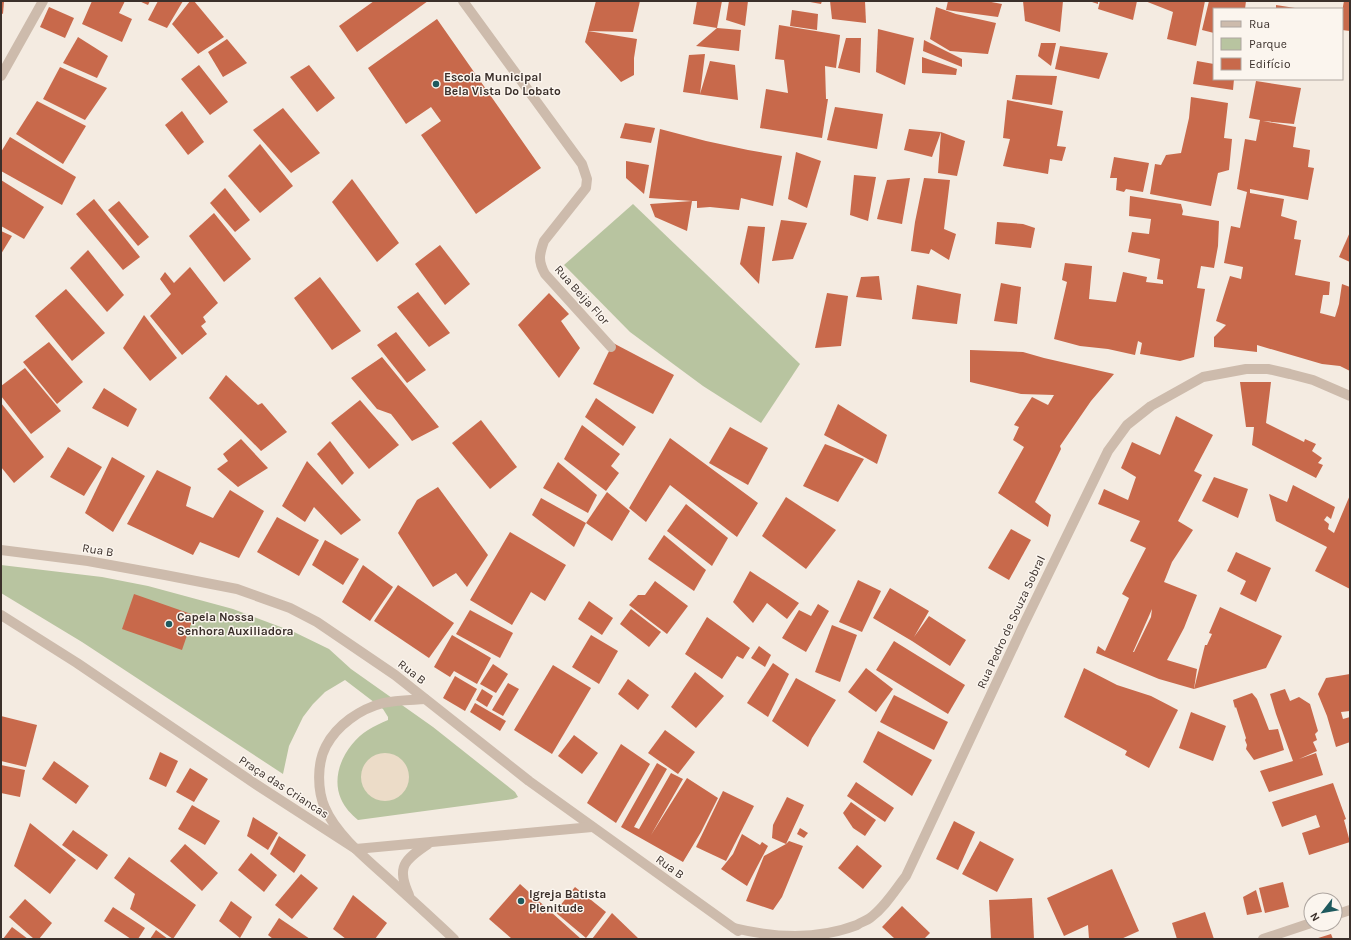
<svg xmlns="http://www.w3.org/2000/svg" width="1351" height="940" font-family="Karla,sans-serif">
	<rect width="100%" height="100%" fill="#f4ebe1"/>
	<g fill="#b8c4a0">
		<polygon points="633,204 800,364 761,423 703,386 630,332 564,265"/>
		<path d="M 1,565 L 102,577 L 148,586 L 233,609 L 294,632 L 329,649 L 351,669 L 433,727 L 515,792 L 518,797 L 513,799 L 358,820 C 351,814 345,808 341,799 C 330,774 346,744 368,730 C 374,726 381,723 388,720 L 388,717 L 383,709 L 345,680 L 325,692 L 313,704 L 303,717 L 289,746 L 283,774 L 82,642 L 1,593 Z"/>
	</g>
	<circle fill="#ecdcc8" cx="385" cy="777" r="24"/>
	<g fill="#c8694b" fill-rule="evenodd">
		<polygon points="1,1 4,1 3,14 1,13"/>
		<polygon points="92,1 125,1 119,13 132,19 122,42 82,24"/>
		<polygon points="139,1 150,1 148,5"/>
		<polygon points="158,1 183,1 167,28 148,20"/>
		<polygon points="190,1 194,1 224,37 198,54 172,24"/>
		<polygon points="374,1 428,1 357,52 339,26"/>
		<polygon points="596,1 640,1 633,32 588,31"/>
		<polygon points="697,1 722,1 717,28 693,24"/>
		<polygon points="729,1 748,1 745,26 726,20"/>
		<polygon points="810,1 822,1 821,4 810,2"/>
		<polygon points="830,1 865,1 866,23 832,19"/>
		<polygon points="948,1 986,1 1002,4 998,17 946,10"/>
		<polygon points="1023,1 1063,1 1060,32 1025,21"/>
		<polygon points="1089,1 1098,1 1098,4"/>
		<polygon points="1100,1 1137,1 1133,20 1098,9"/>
		<polygon points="1145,1 1205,1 1196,46 1167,39 1173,12"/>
		<polygon points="1209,1 1246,1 1245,9 1214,9 1214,33 1202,30"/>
		<polygon points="1344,1 1350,1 1350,31 1342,30 1342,12"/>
		<polygon points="1276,5 1295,8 1295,9 1276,9"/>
		<polygon points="49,7 74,18 65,38 40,27"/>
		<polygon points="936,7 956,14 996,23 988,54 950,51 930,39"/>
		<polygon points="792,10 818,14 817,30 790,26"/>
		<polygon points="437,19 541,168 476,214 421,135 441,121 431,107 406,124 368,68"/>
		<polygon points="779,25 840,35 836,68 825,66 826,99 828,99 822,138 760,128 766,89 788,93 784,60 775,59"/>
		<polygon points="717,28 741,30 739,51 696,46"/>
		<polygon points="878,29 914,38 905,85 876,72"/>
		<polygon points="588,31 637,39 634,58 634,75 621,82 585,42"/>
		<polygon points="78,37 108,56 97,78 63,63"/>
		<polygon points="846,38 861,38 860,73 838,68"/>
		<polygon points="227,39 247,63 223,77 208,52"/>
		<polygon points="924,40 962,59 962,67 923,51"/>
		<polygon points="1041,43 1056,43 1051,66 1038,56"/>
		<polygon points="1060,46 1108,53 1099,79 1055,69"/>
		<polygon points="705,54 700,94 710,61 735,65 738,100 683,92 689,55"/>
		<polygon points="922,57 957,69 956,75 922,73"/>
		<polygon points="1197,61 1214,64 1214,79 1234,79 1233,90 1193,84"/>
		<polygon points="199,65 228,102 210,115 181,79"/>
		<polygon points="309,65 335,98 317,112 290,77"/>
		<polygon points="60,67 107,88 85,120 43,99"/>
		<polygon points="1016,75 1057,76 1052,105 1012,99"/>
		<polygon points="1256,81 1301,88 1294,124 1263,121 1296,127 1293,147 1310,150 1308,167 1314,168 1308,200 1250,189 1250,193 1284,199 1281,216 1297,221 1294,239 1301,240 1295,275 1330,282 1329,295 1323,295 1320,313 1335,317 1339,304 1342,284 1350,287 1350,371 1340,366 1322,364 1257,345 1257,352 1214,347 1214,337 1226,325 1216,321 1230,276 1241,279 1243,267 1224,263 1231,226 1240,228 1247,192 1237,189 1245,139 1256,141 1260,120 1249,118"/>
		<polygon points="1191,97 1228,103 1224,138 1232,139 1229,170 1218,173 1211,206 1150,194 1155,164 1161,165 1166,155 1181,153 1189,118"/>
		<polygon points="1007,100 1063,111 1057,146 1066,147 1062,161 1050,159 1048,174 1003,166 1010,139 1003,138"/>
		<polygon points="37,101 86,126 63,164 16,134"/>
		<polygon points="835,107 883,114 877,149 827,140"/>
		<polygon points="283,108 320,153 291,173 253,130"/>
		<polygon points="182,111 204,142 188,155 165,125"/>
		<polygon points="625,123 655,128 651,143 620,138"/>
		<polygon points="660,129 706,141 748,150 782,156 773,206 741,198 739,210 710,207 697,208 697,201 692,201 687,231 655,217 650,204 692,201 649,198"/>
		<polygon points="909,129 941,132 965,141 957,176 938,173 941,132 932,157 904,150"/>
		<polygon points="10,137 76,177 62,205 1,171 1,152"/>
		<polygon points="260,144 293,186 260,213 228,176"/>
		<polygon points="796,152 821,161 807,208 788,199"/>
		<polygon points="1114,157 1149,163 1143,192 1126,189 1124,192 1116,190 1117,178 1110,178"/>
		<polygon points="626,161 649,165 644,194 626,178"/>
		<polygon points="854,175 876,177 868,221 850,215"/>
		<polygon points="910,178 902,224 877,219 887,180"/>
		<polygon points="924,178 950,180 944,229 956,234 949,260 931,249 929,254 911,251 915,222"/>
		<polygon points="352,179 399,243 377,262 332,202"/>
		<polygon points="1,180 44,207 24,239 1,226"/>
		<polygon points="225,188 250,220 235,232 210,203"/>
		<polygon points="1130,196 1181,204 1183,211 1182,215 1219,221 1218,246 1214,268 1201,266 1197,288 1205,289 1194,357 1180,361 1140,354 1142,343 1138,341 1135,355 1108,349 1080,346 1054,339 1067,282 1062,280 1065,263 1092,266 1089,299 1116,302 1123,272 1147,277 1146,282 1163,284 1163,280 1157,279 1160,259 1128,252 1132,232 1149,234 1151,219 1129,216"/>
		<polygon points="94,199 140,257 123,270 76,214"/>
		<polygon points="119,201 149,237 138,246 108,210"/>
		<polygon points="214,213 251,259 224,282 189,236"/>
		<polygon points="781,220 807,223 793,259 772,261"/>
		<polygon points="997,222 1023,224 1035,228 1031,248 995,244"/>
		<polygon points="748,226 765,227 759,284 740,264"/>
		<polygon points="1,231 12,236 1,254"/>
		<polygon points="1350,232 1350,262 1339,257"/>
		<polygon points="440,245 470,284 445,305 415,264"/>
		<polygon points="88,250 124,295 107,312 70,268"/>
		<polygon points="190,267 218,303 203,317 206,322 201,326 207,334 182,355 150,316 171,294 160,279 165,272 174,283"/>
		<polygon points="879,276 882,300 856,297 861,277"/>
		<polygon points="320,277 361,331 332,350 294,298"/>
		<polygon points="1001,283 1021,287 1017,324 994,321"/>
		<polygon points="917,285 961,294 957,324 912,319"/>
		<polygon points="66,289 105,333 72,361 35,316"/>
		<polygon points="418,292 450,333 429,347 397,307"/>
		<polygon points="549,293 569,314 561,321 580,348 559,378 518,325"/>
		<polygon points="827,293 848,296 841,346 815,348"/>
		<polygon points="144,315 177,358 150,381 123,348"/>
		<polygon points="396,332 426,370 407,383 377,345"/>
		<polygon points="49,342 83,382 57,404 23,362"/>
		<polygon points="613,343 674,375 653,414 593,384"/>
		<polygon points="970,350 1023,352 1044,358 1114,374 1091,401 1060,446 1061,449 1035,502 1051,515 1048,527 998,493 1024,447 1013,440 1019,427 1014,425 1032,397 1048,405 1054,395 1021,394 970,382"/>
		<polygon points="382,357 439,427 412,441 391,414 377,409 351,378"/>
		<polygon points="25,368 61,411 31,434 1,396 1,386"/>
		<polygon points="226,375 258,405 262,403 287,432 261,451 209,398"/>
		<polygon points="1240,382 1271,382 1266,423 1304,442 1305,439 1316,444 1312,451 1322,458 1318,463 1323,465 1316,478 1252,445 1254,427 1246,427"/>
		<polygon points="104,388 137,409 128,427 92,408"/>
		<polygon points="596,398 636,427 623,446 585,417"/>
		<polygon points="360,400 399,445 369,469 331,423"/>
		<polygon points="1,403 44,457 14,483 1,467"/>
		<polygon points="838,404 887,435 877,464 824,435"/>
		<path d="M 1176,416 L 1213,435 L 1194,471 L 1202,475 L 1178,521 L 1193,530 L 1172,562 L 1164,582 L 1197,595 L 1184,628 L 1167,660 L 1197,669 L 1194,689 L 1159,679 L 1096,653 L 1098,646 L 1105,651 L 1129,598 L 1122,594 L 1146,548 L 1130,541 L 1140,521 L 1098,504 L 1104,489 L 1128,500 L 1136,477 L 1121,468 L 1132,442 L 1160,455 ZM 1152,609 L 1151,617 L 1134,652 L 1133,652 Z"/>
		<polygon points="481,420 517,467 490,489 452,443"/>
		<polygon points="582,425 620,454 611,466 619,473 606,491 564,459"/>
		<polygon points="730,427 768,448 748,485 709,463"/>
		<polygon points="670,438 758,503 737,537 670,485 646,522 629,508"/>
		<polygon points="241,439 268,468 238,487 217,469 228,461 223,454"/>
		<polygon points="330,441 354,473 342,485 317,454"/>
		<polygon points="825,444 864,459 838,502 803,486"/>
		<polygon points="68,447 102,467 84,496 50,477"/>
		<polygon points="112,457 145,476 113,532 85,513"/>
		<polygon points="307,461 361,520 341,535 314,507 305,522 282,506"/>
		<polygon points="558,462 597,495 588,513 543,488"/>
		<polygon points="157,470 191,487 186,506 213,518 230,490 264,511 239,558 200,542 193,555 127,524"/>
		<polygon points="1214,477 1248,489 1238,518 1202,501"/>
		<polygon points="1293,485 1335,507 1331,519 1327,516 1324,520 1329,524 1328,529 1334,533 1350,495 1350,589 1315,571 1327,547 1276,521 1269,494 1287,502"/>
		<polygon points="438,487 488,555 467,587 456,573 433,587 398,533 417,500"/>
		<polygon points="607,492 630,511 612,541 586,523"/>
		<polygon points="786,497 836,530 806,569 762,536"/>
		<polygon points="541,498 586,523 574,547 532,515"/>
		<polygon points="686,504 728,538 712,566 667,531"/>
		<polygon points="277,517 319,540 299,576 257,552"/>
		<polygon points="1011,529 1031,540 1009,580 988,568"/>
		<polygon points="510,532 566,565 545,601 531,592 512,625 470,600"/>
		<polygon points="664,535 706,570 694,591 648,559"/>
		<polygon points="325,540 359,559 343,585 312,565"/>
		<polygon points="1236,552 1271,568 1256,602 1240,594 1246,581 1227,571"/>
		<polygon points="363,565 393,587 370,621 342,602"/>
		<polygon points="750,571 799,603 787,619 767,603 753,623 733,602"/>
		<polygon points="858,580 881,591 862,632 839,622"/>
		<polygon points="655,581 688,606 667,634 629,605 638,595 645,595"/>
		<polygon points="398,585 454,623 429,658 374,621"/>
		<polygon points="890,588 929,611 914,637 929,616 966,640 950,666 912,641 873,618"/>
		<polygon points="134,594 194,615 182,650 122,629"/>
		<polygon points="589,601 613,618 602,635 578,619"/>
		<polygon points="818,604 829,611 806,652 782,638 799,610 811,616"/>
		<polygon points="1220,607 1282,636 1266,668 1194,689 1205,645 1207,645 1212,634 1209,633"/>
		<polygon points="631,609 661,632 649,647 620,624"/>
		<polygon points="470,610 513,633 500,658 456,634"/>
		<polygon points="707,617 750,648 743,659 737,656 722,679 685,654"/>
		<polygon points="832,625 857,635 840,682 815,672"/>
		<polygon points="452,635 491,658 477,684 454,671 450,677 434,667"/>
		<polygon points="591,635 618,651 599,684 572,667"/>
		<polygon points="894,641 965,685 948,714 876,670"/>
		<polygon points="759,646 771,655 765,667 751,658"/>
		<polygon points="773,663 789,674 768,717 747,703"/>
		<polygon points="493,664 508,674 496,693 480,684"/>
		<polygon points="553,665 591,688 552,754 514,730"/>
		<polygon points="866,668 893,689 876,712 848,692"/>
		<polygon points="1084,668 1117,685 1151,696 1178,710 1149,768 1125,755 1127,751 1064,717"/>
		<polygon points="695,672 724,696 696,728 671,707"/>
		<polygon points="1350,674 1350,711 1341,712 1343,719 1350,717 1350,742 1336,747 1327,716 1318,694 1326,678"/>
		<polygon points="455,676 477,689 465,711 443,698"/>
		<polygon points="796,678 836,700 812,738 808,747 772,721"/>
		<polygon points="628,679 649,695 638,710 618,694"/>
		<polygon points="508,683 519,689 503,716 492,710"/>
		<polygon points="482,689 493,696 487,707 476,700"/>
		<polygon points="1285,689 1290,701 1299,697 1310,704 1318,731 1315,734 1317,740 1313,742 1317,751 1299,759 1316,753 1323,775 1269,792 1260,771 1293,761 1276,714 1270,694"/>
		<polygon points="1252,693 1257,699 1269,730 1278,729 1284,750 1254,760 1246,749 1247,745 1245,740 1246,738 1236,707 1235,708 1233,700"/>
		<polygon points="894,695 948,722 934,750 880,722"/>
		<polygon points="475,703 506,721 500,731 470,712"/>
		<polygon points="1191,712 1226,726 1213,761 1179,748"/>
		<polygon points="1,716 37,725 26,767 1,761"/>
		<polygon points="665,730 695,752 678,774 648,753"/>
		<polygon points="878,731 932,760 912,796 863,762"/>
		<polygon points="574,735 598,753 582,774 558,756"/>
		<polygon points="621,744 650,764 616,823 587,803"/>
		<polygon points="160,752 178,761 166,787 149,779"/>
		<polygon points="54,761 89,786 76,804 42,779"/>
		<polygon points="657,763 667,769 634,827 639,829 671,773 683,779 651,835 687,778 718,798 701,832 683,862 621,827"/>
		<polygon points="1,765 25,770 20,797 1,793"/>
		<polygon points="190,768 208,779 194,802 176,792"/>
		<polygon points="856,782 894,808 885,822 847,796"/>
		<polygon points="1333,783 1346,819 1344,820 1350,842 1309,855 1302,833 1320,827 1316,815 1282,827 1272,802"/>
		<polygon points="723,791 754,806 726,861 696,847"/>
		<polygon points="787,797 804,805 786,844 789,841 803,846 782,897 773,910 746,901 764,856 786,844 772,838 773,825"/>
		<polygon points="851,802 876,820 865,836 853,828 843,813"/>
		<polygon points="192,805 220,821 205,845 178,829"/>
		<polygon points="253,817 278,833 268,850 247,836"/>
		<polygon points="954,821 975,832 958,870 936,859"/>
		<polygon points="30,823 76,860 50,894 14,866"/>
		<polygon points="800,828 808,833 804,838 797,834"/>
		<polygon points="73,830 108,855 97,870 62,845"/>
		<polygon points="742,834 760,845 762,842 768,846 747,886 721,869 733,854"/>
		<polygon points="279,836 306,855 294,873 270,854"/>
		<polygon points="980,841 1014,859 997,892 962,874"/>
		<polygon points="185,844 218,873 202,891 170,861"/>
		<polygon points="857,845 882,866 863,889 838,868"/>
		<polygon points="251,853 277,875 264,892 238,870"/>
		<polygon points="129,857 196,905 173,939 130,909 135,894 114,878"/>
		<polygon points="1112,869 1139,931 1121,939 1089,939 1088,925 1064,936 1047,898"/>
		<polygon points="301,874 318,888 292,919 275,905"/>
		<polygon points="1283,882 1289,907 1265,913 1259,888"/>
		<polygon points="520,884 581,939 512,939 489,919"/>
		<polygon points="575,887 606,912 586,938 555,912"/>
		<polygon points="1256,890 1262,912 1247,915 1243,897"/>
		<polygon points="353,895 387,923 375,939 346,939 333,929"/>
		<polygon points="1032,898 1034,939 991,939 989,900"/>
		<polygon points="25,899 52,923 39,939 34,939 9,917"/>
		<polygon points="231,901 252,917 240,938 219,921"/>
		<polygon points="902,906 930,933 924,939 895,939 882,927"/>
		<polygon points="113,907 145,928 138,939 131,939 104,921"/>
		<polygon points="1205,912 1214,939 1177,939 1172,923"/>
		<polygon points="612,913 639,939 592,939"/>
		<polygon points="279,918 310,939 273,939 268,935"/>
		<polygon points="12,927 28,939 3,939"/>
		<polygon points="156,930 168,939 150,939"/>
		<polygon points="1331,934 1333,939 1315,939"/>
	</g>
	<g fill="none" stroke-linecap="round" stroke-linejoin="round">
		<g stroke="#cdbbac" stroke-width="10">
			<path d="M 463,1 L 582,164 L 587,179 L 586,188 L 544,241 C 539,255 538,261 545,274 L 611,347"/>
			<polyline points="1,76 43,1"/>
			<polyline points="1,550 88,561 165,575 237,589 290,608 317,622 395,675 529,781 738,931"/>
			<polyline points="1,615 77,663 257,785 356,849 592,827"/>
			<path d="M 425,699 C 411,700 396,700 383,703 C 360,709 337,725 326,746 C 317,763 317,790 325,808 C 336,835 370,862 392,882 C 413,901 434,920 454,939"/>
			<path d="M 409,895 C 396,867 404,860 428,844"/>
			<polyline points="1335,915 1350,910"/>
			<path d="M 734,928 C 775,938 818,940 857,925 C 861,922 866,921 870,918 C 885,907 895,890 906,876 L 1022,628 L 1108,451 L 1127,425 L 1151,406 L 1203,377 L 1246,369 L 1268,369 L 1290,374 L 1313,380 L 1350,396"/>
			<polyline points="1263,939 1311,923"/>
		</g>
	</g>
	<g fill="#1f5a5e" stroke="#fbf5ee" stroke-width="1.5">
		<circle cx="436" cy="84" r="4"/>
		<circle cx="169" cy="624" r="4"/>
		<circle cx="521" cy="901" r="4"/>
	</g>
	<g text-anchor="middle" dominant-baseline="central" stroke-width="3" stroke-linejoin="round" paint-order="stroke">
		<g font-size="12" font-weight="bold" fill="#3b302b" stroke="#fbf5ee" text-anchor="start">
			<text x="444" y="77">Escola Municipal<tspan x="444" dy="14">Bela Vista Do Lobato</tspan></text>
			<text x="177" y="617">Capela Nossa<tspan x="177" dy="14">Senhora Auxiliadora</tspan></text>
			<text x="529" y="894">Igreja Batista<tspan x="529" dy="14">Plenitude</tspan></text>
		</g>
		<g font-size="12" fill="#3b302b" stroke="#fbf5ee">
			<text transform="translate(582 295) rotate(48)">Rua Beija Flor</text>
			<text transform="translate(98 550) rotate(9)">Rua B</text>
			<text transform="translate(1011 622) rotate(-65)">Rua Pedro de Souza Sobral</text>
			<text transform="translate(412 672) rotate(38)">Rua B</text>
			<text transform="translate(284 787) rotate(33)">Praça das Criancas</text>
			<text transform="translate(670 867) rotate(36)">Rua B</text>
		</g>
	</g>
	<rect width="1351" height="940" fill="none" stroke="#3b302b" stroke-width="4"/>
	<rect x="1213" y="8" width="130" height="72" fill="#fbf5ee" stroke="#aea6a0"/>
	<rect x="1221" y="21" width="20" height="6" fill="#cdbbac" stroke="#aea6a0"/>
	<text x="1249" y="28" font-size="12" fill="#3b302b">Rua</text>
	<rect x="1221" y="38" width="20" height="12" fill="#b8c4a0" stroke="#aea6a0"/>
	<text x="1249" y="48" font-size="12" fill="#3b302b">Parque</text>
	<rect x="1221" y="58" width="20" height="12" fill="#c8694b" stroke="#aea6a0"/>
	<text x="1249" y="68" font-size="12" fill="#3b302b">Edifício</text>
	<g transform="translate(1323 912) rotate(239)"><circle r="19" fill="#fbf5ee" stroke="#aea6a0"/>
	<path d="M0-3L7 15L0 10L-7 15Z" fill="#1f5a5e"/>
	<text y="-6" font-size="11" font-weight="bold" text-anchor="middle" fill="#3b302b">N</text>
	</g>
</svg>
